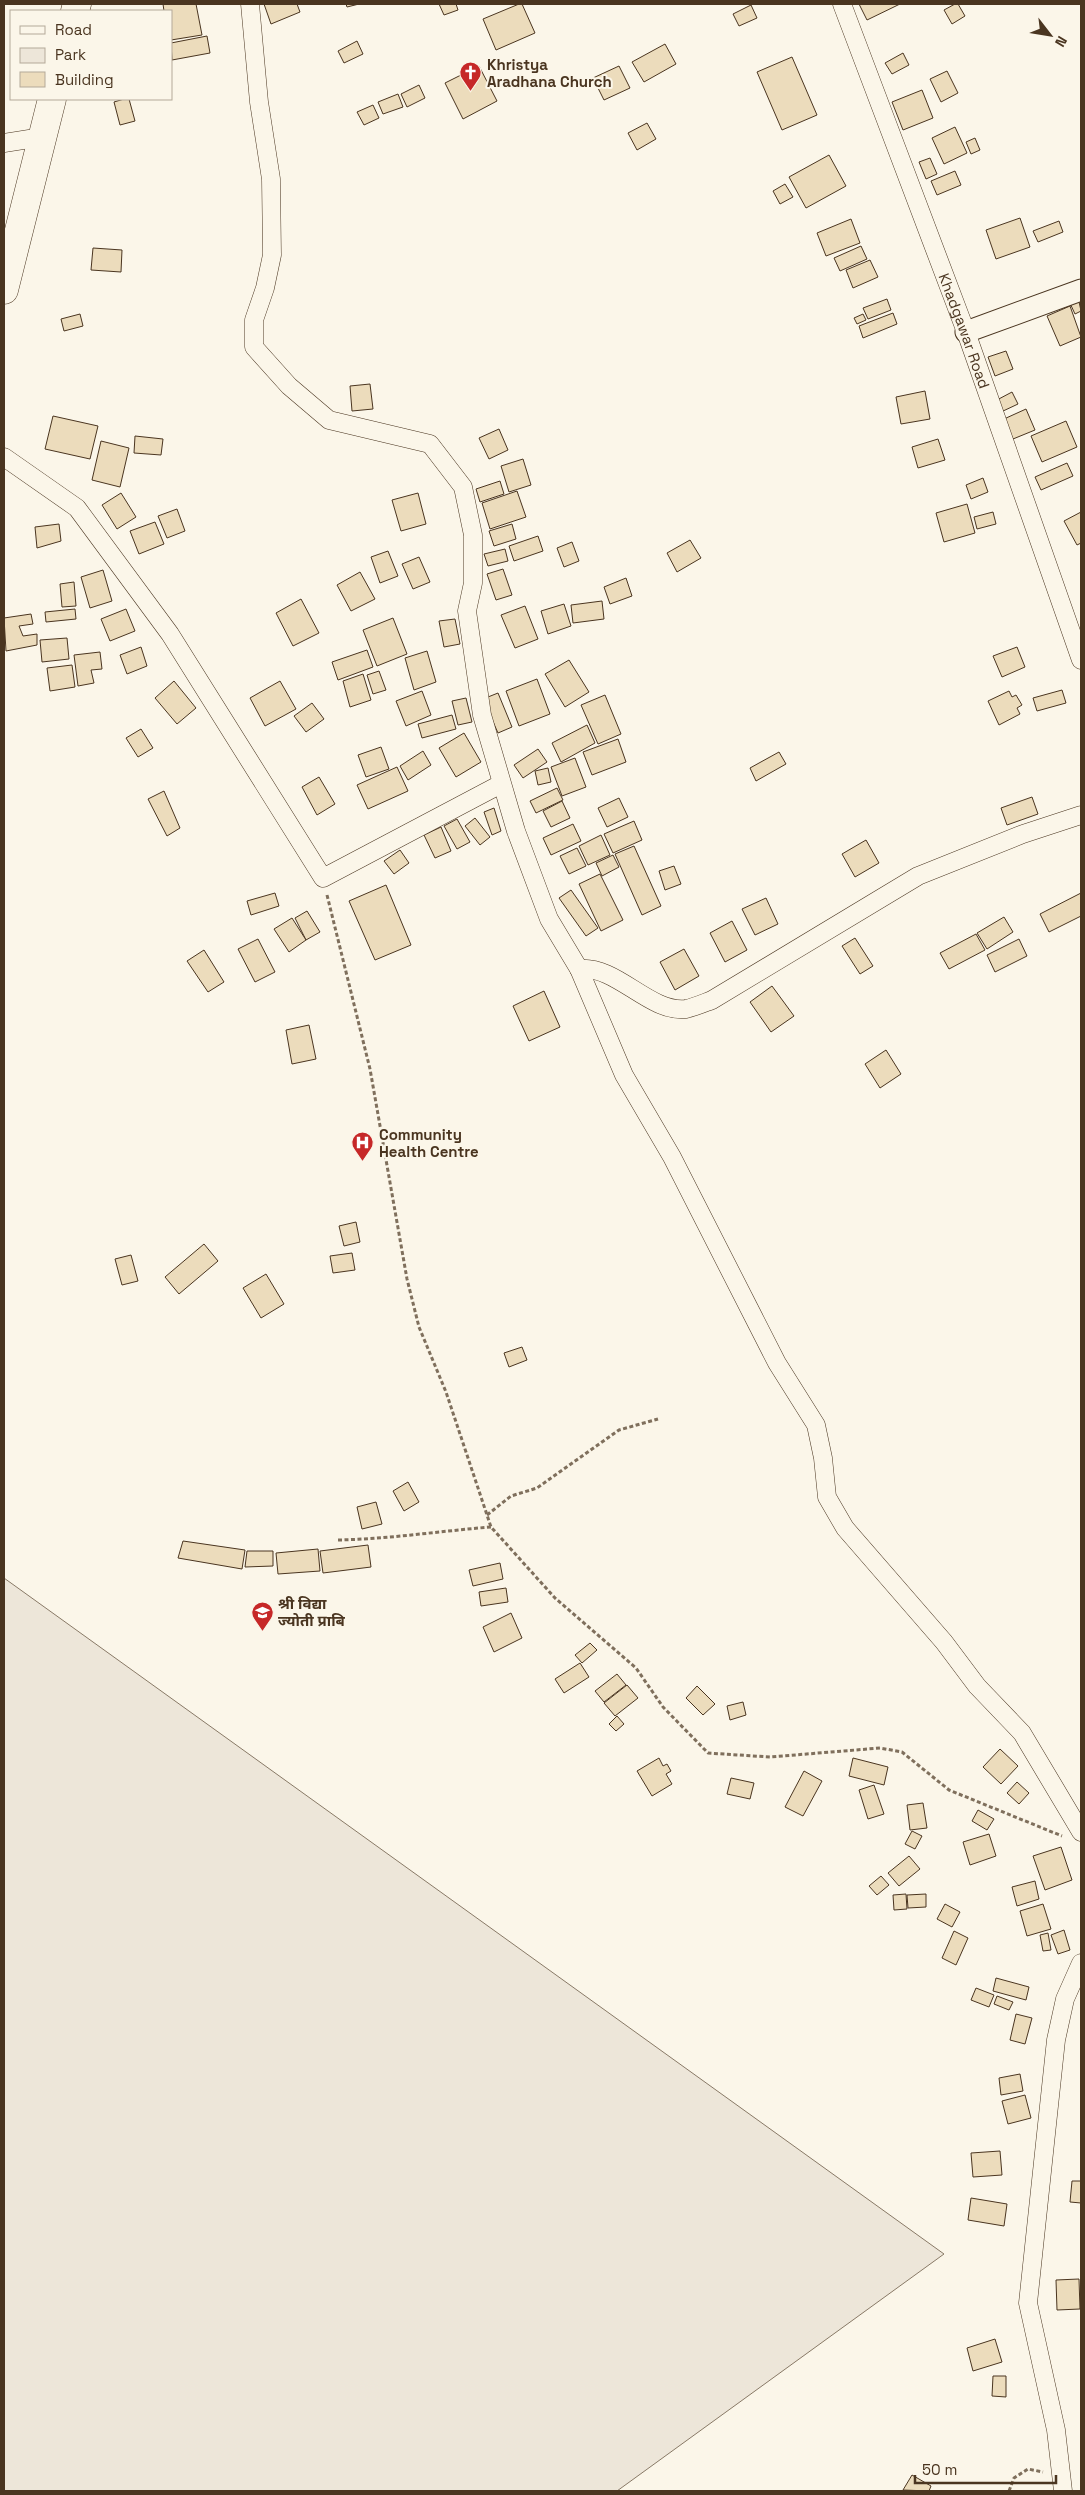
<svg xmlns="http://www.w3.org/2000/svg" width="1085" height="2495" font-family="'Space Grotesk','Noto Sans Devanagari',sans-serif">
	<rect width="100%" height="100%" fill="#fbf6e9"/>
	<polygon fill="#ede6d9" stroke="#887966" points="4,1578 944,2254 617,2491 4,2491"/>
	<g fill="#ecdcbc" stroke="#4a3520">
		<polygon points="163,4 196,4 202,35 171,40 171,11 164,11"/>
		<polygon points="264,4 297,4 300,12 271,24"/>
		<polygon points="346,4 359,4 347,7"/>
		<polygon points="439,4 456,4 458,10 444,15"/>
		<polygon points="519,4 522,4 535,33 496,50 483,19"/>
		<polygon points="859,4 900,4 867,20"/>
		<polygon points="955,4 958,4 965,16 952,24 944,10"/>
		<polygon points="751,5 757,18 739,26 733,14"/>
		<polygon points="207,36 210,53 172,60 171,43"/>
		<polygon points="357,41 363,54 344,63 338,51"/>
		<polygon points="665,44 676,64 644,82 632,62"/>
		<polygon points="903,53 909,65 892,74 885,63"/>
		<polygon points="792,57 817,115 782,130 757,72"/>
		<polygon points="479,66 497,101 463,119 445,83"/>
		<polygon points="619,66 630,88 604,100 593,78"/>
		<polygon points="947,71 958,93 941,102 930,79"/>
		<polygon points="419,85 425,98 407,107 401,94"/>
		<polygon points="922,90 933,118 903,130 892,102"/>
		<polygon points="398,94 403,107 383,114 378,102"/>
		<polygon points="124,99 129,99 135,121 120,125 114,102"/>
		<polygon points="373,105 379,118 364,125 357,112"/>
		<polygon points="647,123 656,139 637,150 628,133"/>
		<polygon points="955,127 967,153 944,164 932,138"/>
		<polygon points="975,138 980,150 971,154 966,142"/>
		<polygon points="829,155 846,186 806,208 789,177"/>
		<polygon points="930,158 937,174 926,179 919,162"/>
		<polygon points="955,171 961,185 937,195 931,181"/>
		<polygon points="785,184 793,197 780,204 773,191"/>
		<polygon points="1020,218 1030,247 996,259 986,230"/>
		<polygon points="851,219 860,243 826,256 817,233"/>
		<polygon points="1059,221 1063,232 1038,242 1033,231"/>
		<polygon points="861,246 867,259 840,271 834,258"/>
		<polygon points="93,248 122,250 121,272 91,270"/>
		<polygon points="870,260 878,277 853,288 846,270"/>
		<polygon points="1078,297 1081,311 1075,314 1069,301"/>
		<polygon points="887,299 891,310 868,319 863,308"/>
		<polygon points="1070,306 1081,337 1060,346 1047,316"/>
		<polygon points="893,313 897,324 863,338 859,326"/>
		<polygon points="80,314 83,326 64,331 61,319"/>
		<polygon points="863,314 866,320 857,324 854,318"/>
		<polygon points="1006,351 1013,369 995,376 988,357"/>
		<polygon points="370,384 373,409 352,411 350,386"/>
		<polygon points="925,391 930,419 901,424 896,397"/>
		<polygon points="1012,392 1018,404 1001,412 995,401"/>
		<polygon points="1026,409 1035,430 1013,439 1004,419"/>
		<polygon points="53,416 98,426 90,459 45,449"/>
		<polygon points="1066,421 1077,447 1042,462 1031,436"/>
		<polygon points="499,429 508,450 489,459 479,438"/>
		<polygon points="135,436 163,439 161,455 134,453"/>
		<polygon points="938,439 945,460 918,468 912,447"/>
		<polygon points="101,441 129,448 120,487 92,480"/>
		<polygon points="523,459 531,485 509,492 501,466"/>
		<polygon points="1067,463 1073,476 1041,490 1035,477"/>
		<polygon points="983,478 988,492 971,499 966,485"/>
		<polygon points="500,481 504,494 480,502 476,489"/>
		<polygon points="517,491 526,517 490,529 482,503"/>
		<polygon points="121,493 136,517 117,529 102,505"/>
		<polygon points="418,493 426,524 401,531 392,500"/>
		<polygon points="967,504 975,533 944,542 936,513"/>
		<polygon points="177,509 185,531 167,538 158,516"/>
		<polygon points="993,512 996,524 977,529 974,517"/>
		<polygon points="1081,512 1081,543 1077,545 1064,521"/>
		<polygon points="155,522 164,544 139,554 130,531"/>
		<polygon points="59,524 61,541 37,548 35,527"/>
		<polygon points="512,524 516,539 494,546 489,531"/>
		<polygon points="538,536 543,551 514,561 509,546"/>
		<polygon points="690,540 701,558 677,572 667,553"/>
		<polygon points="572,542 579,561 564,567 557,548"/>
		<polygon points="505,549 508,561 488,566 484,554"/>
		<polygon points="388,551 398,576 380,583 371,557"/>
		<polygon points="419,557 430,582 413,589 402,564"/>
		<polygon points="503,569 512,595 496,600 487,574"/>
		<polygon points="103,570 112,601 90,608 81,577"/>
		<polygon points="360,572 375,599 351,611 337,585"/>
		<polygon points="626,578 632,596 610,604 604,587"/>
		<polygon points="74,582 76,606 62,607 60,584"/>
		<polygon points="301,599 319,633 293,646 276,613"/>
		<polygon points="602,601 604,619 573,623 571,605"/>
		<polygon points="564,604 571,626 548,634 541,611"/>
		<polygon points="525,606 538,639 515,648 501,615"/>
		<polygon points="75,609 76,619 46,622 45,612"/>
		<polygon points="126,609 135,631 110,641 101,619"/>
		<polygon points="31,614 33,624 19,626 23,636 37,634 37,645 6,651 4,618"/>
		<polygon points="393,618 407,654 377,666 363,630"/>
		<polygon points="455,619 460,644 444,647 439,621"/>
		<polygon points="67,638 69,659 42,662 40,640"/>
		<polygon points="141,647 147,666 127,674 120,655"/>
		<polygon points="1017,647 1025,667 1002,677 993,656"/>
		<polygon points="367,650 373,667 338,680 332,662"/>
		<polygon points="427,651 436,682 414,690 405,658"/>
		<polygon points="100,652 102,669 91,670 94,683 78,686 74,655"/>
		<polygon points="569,660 589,692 565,707 545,674"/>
		<polygon points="72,665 75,687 50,691 47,668"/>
		<polygon points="379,671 386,690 373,694 367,675"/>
		<polygon points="363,674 371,700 350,707 343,681"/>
		<polygon points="537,679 550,714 519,726 506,691"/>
		<polygon points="174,681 196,708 177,724 155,698"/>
		<polygon points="280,681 296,709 265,726 250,698"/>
		<polygon points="1062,690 1066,703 1037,711 1033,698"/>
		<polygon points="422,691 431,715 406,726 396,701"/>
		<polygon points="1009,691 1012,697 1016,695 1022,705 1017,708 1020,714 999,725 988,701"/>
		<polygon points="498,693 512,727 498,733 483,699"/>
		<polygon points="605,695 621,734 598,744 581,705"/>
		<polygon points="466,698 472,722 458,725 452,701"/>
		<polygon points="312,703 324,719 306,732 294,716"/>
		<polygon points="452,715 456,729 422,738 418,724"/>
		<polygon points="587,725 595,743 561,762 552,743"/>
		<polygon points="141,729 153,748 138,757 126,738"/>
		<polygon points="464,733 481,762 456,777 439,748"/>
		<polygon points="618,739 626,762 592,775 583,752"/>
		<polygon points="381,747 389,769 366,777 358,755"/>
		<polygon points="538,749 547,762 523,778 514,765"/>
		<polygon points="423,751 431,765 408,780 400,766"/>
		<polygon points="779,752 786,764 756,781 750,768"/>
		<polygon points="575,758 586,787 562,796 551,767"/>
		<polygon points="397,767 408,791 368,809 357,785"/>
		<polygon points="548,768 551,782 538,785 535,771"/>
		<polygon points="319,777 335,804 317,815 302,787"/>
		<polygon points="557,788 563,800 536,813 530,801"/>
		<polygon points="164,791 180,828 167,836 148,799"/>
		<polygon points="1032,797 1038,814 1007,825 1001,808"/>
		<polygon points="619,798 628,817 607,827 598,808"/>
		<polygon points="562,801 570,818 551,827 543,811"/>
		<polygon points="494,808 501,831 492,835 484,812"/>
		<polygon points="475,818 490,837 480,845 465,826"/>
		<polygon points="457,819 470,842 457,849 444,826"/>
		<polygon points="634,821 642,840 613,853 604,834"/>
		<polygon points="573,824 581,841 551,855 543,838"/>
		<polygon points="441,827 451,851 435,858 424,835"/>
		<polygon points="601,835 610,855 588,865 579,846"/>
		<polygon points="866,840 879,863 855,877 842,854"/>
		<polygon points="634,846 661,906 642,915 615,854"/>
		<polygon points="577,848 586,866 569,874 560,856"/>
		<polygon points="400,850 409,863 394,874 384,861"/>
		<polygon points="613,855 619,867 602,876 596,863"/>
		<polygon points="674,866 681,884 665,890 659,871"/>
		<polygon points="600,874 623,920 601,931 579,884"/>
		<polygon points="386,885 411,945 375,960 349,901"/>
		<polygon points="571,890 598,928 586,936 559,898"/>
		<polygon points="275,893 279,906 251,915 247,901"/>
		<polygon points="1081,893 1081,916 1049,932 1040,914"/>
		<polygon points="766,898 778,924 755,935 742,909"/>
		<polygon points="307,911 320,932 306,940 295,918"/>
		<polygon points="1004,917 1013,932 987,949 977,933"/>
		<polygon points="292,918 306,940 289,952 274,929"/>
		<polygon points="732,921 747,950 725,962 710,933"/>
		<polygon points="976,934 985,950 949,969 940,953"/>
		<polygon points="855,938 873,966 860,974 842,946"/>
		<polygon points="258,939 275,972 255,982 238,949"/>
		<polygon points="1019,939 1027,956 995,972 987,955"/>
		<polygon points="684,949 699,976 675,990 660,962"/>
		<polygon points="204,950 224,982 208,992 187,961"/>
		<polygon points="772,986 794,1016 771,1032 750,1002"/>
		<polygon points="544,991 560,1027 529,1041 513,1006"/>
		<polygon points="309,1025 316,1059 292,1064 286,1030"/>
		<polygon points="886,1050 901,1074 880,1088 865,1064"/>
		<polygon points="356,1222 360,1242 344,1246 339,1226"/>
		<polygon points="204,1244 218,1261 179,1294 165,1277"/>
		<polygon points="352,1253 355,1270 333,1273 330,1256"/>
		<polygon points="131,1255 138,1281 122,1285 115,1259"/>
		<polygon points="266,1274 284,1304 261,1318 243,1288"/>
		<polygon points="522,1347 527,1360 509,1367 504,1353"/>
		<polygon points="408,1482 419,1502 404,1511 393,1491"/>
		<polygon points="376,1502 382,1524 362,1529 357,1507"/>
		<polygon points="183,1541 245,1550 242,1569 178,1558"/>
		<polygon points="368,1545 371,1567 323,1573 320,1551"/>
		<polygon points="318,1549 320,1571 278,1574 276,1553"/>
		<polygon points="247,1551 273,1551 273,1566 245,1567"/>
		<polygon points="500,1563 503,1579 473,1586 469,1570"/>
		<polygon points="506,1588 508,1602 481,1606 479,1592"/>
		<polygon points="511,1613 522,1638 494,1652 483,1627"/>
		<polygon points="590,1643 597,1650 582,1663 575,1655"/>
		<polygon points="580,1663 589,1677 564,1693 555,1679"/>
		<polygon points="617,1674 626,1685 604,1702 595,1691"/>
		<polygon points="627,1685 638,1698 615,1716 604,1703"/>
		<polygon points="697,1686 715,1704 703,1715 686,1698"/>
		<polygon points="743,1702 746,1715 730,1720 727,1706"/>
		<polygon points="617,1716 624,1724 616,1731 609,1724"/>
		<polygon points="1000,1749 1018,1766 1001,1784 983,1767"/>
		<polygon points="659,1758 663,1766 667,1764 671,1771 666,1774 672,1784 652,1796 637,1771"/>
		<polygon points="853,1758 888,1767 884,1785 849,1776"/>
		<polygon points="804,1771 822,1781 803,1816 785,1807"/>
		<polygon points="731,1778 754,1783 750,1799 727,1794"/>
		<polygon points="1017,1782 1029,1793 1019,1804 1007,1793"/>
		<polygon points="874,1785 884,1814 868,1819 859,1790"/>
		<polygon points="923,1803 927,1828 910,1830 907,1805"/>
		<polygon points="978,1810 994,1819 987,1830 972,1821"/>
		<polygon points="912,1831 922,1836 915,1849 905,1844"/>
		<polygon points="989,1834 996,1856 970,1865 963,1842"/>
		<polygon points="1061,1847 1072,1880 1045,1890 1033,1856"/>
		<polygon points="909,1856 920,1869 899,1886 888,1873"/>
		<polygon points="881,1876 889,1885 877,1895 869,1886"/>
		<polygon points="1035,1881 1039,1899 1017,1906 1012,1887"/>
		<polygon points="906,1894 907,1909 894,1910 893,1895"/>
		<polygon points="926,1894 926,1907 908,1908 907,1895"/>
		<polygon points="945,1904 960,1912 952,1927 937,1919"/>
		<polygon points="1043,1904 1051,1929 1027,1936 1020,1911"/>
		<polygon points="1064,1930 1070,1950 1058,1954 1051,1935"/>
		<polygon points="954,1931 968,1938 956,1965 942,1958"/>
		<polygon points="1048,1933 1051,1950 1043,1951 1040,1935"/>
		<polygon points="996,1978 1029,1987 1026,2000 993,1991"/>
		<polygon points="976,1988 994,1995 989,2007 971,2000"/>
		<polygon points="997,1996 1013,2002 1009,2010 994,2004"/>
		<polygon points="1016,2014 1032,2018 1025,2044 1010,2040"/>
		<polygon points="1020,2074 1023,2091 1001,2095 999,2078"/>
		<polygon points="1025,2095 1031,2118 1008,2124 1002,2101"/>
		<polygon points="1000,2151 1002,2175 973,2177 971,2153"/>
		<polygon points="1072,2181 1081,2181 1081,2203 1070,2202"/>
		<polygon points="971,2198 1007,2204 1004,2226 968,2220"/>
		<polygon points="1079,2279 1080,2309 1057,2310 1056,2280"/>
		<polygon points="995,2339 1002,2362 973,2371 967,2348"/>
		<polygon points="993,2376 1006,2376 1006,2397 992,2396"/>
		<polygon points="912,2475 931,2486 929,2491 903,2490"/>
	</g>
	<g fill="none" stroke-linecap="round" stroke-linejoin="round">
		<defs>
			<g id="minor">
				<polyline points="250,4 259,102 271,179 272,255 265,288 254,320 254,347 289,386 329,420 430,444 463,487 473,535 473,583 467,611 482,715 516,831 549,919 579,969 624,1075 672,1157 777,1363 816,1425 823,1458 827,1497 845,1528 944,1642 977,1686 1022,1733 1081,1832"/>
				<path id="s1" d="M 842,4 L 966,332 L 1081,660"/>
				<polyline points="4,143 42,137"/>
				<polyline points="4,457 77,508 170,634 323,878 501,784"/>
				<path d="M 579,969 C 617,965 649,1013 686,1009 C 695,1007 704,1003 712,1000 L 918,876 L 1023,834 L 1081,815"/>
				<polyline points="1063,2491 1056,2430 1028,2303 1056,2040 1065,1999 1081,1963"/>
			</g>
			<polyline id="tertiary" points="966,332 1081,290"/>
			<g id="trunk">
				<polyline points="75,11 77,4"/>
				<polyline points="4,290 52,99"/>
			</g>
		</defs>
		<use href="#minor" stroke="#4a3520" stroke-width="19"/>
		<use href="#tertiary" stroke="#4a3520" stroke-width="23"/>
		<use href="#trunk" stroke="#4a3520" stroke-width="29"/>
		<g stroke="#7f6f5c" stroke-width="3" stroke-dasharray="4 2.5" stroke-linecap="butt">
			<polyline points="327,895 370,1069 407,1279 419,1327 446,1392 491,1527 555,1598 636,1668 663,1707 708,1753 770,1757 880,1748 902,1752 949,1790 1062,1836"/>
			<polyline points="487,1515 511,1496 537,1488 619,1430 658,1419"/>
			<path d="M 338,1540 C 389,1539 440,1531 491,1527"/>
			<polyline points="1009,2491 1014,2478 1028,2469 1043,2472"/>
		</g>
		<use href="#minor" stroke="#fbf6e9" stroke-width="18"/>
		<use href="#tertiary" stroke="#fbf6e9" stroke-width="21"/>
		<use href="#trunk" stroke="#fbf6e9" stroke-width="28"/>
	</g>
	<defs>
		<symbol id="church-pin" viewBox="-11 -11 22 30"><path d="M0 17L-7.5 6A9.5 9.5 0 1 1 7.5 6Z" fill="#c62828" stroke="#fbf6e9"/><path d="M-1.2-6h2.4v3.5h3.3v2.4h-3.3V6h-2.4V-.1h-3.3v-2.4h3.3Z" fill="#fff"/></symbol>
		<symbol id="hospital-pin" viewBox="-11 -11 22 30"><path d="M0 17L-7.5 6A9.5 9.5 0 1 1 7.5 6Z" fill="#c62828" stroke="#fbf6e9"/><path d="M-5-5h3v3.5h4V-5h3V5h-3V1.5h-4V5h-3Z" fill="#fff"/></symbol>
		<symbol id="school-pin" viewBox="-11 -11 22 30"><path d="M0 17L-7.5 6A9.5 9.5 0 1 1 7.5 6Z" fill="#c62828" stroke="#fbf6e9"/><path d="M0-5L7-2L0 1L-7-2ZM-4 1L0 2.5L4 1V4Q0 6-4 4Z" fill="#fff"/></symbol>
	</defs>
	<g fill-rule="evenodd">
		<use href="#church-pin" x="458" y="60" width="25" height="34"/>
		<use href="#hospital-pin" x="350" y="1130" width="25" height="34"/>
		<use href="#school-pin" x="250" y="1600" width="25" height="34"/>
	</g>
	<g text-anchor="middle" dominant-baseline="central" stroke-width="4" stroke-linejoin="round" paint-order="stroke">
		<g font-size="15" font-weight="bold" fill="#4a3520" stroke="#fbf6e9" text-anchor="start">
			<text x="487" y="64">Khristya<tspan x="487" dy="17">Aradhana Church</tspan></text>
			<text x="379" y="1134">Community<tspan x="379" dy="17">Health Centre</tspan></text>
			<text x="278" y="1603">श्री विद्या<tspan x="278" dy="17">ज्योती प्राबि</tspan></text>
		</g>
		<g font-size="15" fill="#4a3520" stroke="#fbf6e9">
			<text stroke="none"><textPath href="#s1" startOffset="349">Khadgawar Road</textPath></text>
		</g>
	</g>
	<rect width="1085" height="2495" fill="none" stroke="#4a3520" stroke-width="10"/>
	<rect x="10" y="10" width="162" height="90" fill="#fbf6e9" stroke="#b4a999"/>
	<rect x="20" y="26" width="25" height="8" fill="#fbf6e9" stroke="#b4a999"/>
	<text x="55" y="35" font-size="15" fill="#4a3520">Road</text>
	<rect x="20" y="48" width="25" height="15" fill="#ede6d9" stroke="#b4a999"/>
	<text x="55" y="60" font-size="15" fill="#4a3520">Park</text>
	<rect x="20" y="72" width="25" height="15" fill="#ecdcbc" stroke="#b4a999"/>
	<text x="55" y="85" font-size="15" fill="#4a3520">Building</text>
	<g transform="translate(1050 35) rotate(121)" stroke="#fbf6e9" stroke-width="4" paint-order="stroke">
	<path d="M0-4L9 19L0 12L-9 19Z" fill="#4a3520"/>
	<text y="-8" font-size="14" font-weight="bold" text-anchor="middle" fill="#4a3520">N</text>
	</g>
	<path d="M915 2475v8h141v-8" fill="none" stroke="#4a3520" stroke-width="2.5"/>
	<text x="922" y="2475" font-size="15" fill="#4a3520" stroke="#fbf6e9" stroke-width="4" paint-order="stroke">50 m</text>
</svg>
